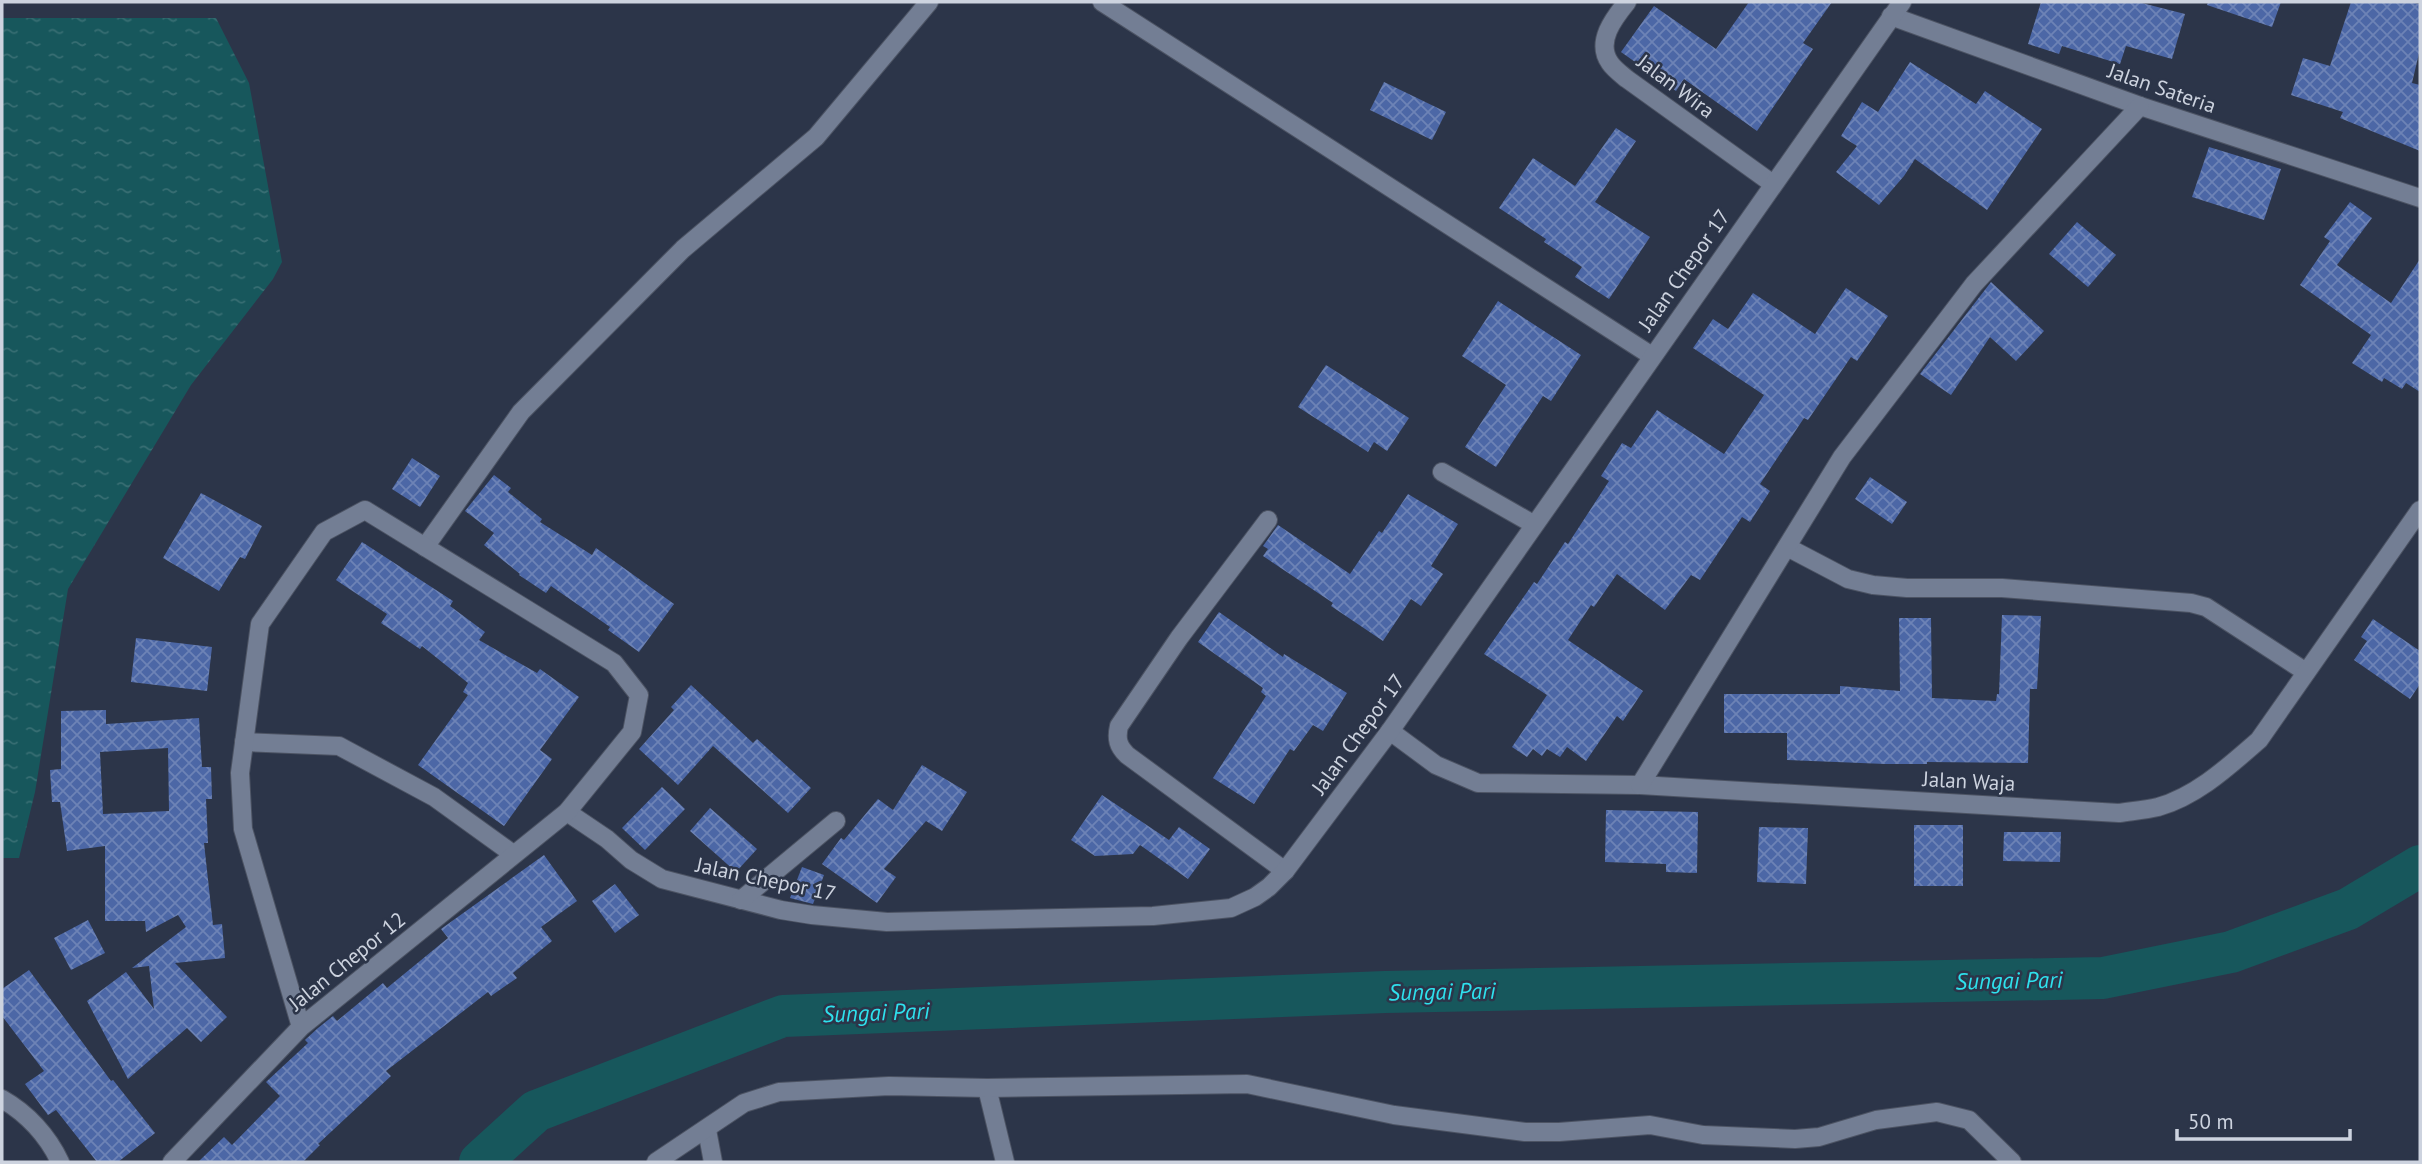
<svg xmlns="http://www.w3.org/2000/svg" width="2422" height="1164" font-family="'PT Sans',sans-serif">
	<defs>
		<pattern id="water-ripples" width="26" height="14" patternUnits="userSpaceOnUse" patternTransform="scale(1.75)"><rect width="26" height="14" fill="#17575c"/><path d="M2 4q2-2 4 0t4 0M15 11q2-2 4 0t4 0" fill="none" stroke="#386e73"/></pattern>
		<pattern id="building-cross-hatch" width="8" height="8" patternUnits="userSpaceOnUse" patternTransform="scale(1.75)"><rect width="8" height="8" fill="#4c67a6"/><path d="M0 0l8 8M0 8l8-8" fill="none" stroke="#6d83b6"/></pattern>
	</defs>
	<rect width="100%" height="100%" fill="#2c3549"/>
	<polygon fill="url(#water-ripples)" points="2,18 216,18 249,83 282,262 273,279 191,385 68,589 35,792 19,858 2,858"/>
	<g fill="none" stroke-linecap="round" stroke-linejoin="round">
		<polyline stroke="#17575c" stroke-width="42" points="480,1162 536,1111 783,1016 1385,992 2103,978 2231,952 2348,909 2420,866"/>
	</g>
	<g fill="url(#building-cross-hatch)" fill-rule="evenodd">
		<polygon points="1749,2 1832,2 1803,43 1813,49 1757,131 1684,79 1676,91 1621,52 1654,6 1716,49"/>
		<polygon points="2041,2 2138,2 2185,14 2172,59 2126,46 2120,64 2062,46 2059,54 2028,44"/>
		<polygon points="2208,2 2281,2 2272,27 2207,5"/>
		<polygon points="2351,2 2409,2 2420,4 2420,49 2412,83 2420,85 2420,151 2340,118 2343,112 2291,95 2303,58 2330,66"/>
		<polygon points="1910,62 1976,104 1985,91 2042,129 1987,210 1915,159 1904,176 1879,205 1836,172 1857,146 1841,136 1862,102 1878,112"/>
		<polygon points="1384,82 1446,112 1432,140 1370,110"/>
		<polygon points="1616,128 1636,141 1595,202 1650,237 1609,299 1575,277 1582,267 1544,242 1546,239 1499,208 1533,158 1575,186"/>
		<polygon points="2209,147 2281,169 2264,220 2192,197"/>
		<polygon points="2350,202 2372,218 2337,265 2391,303 2420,259 2420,392 2406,383 2402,389 2384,378 2382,382 2352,363 2371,335 2300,285 2330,241 2324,237"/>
		<polygon points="2077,222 2116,255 2088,287 2049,254"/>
		<polygon points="1991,282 2044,331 2016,361 1990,337 1951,395 1920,374"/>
		<polygon points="1846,288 1888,316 1857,361 1851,357 1808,420 1804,418 1760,484 1770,491 1750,522 1742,517 1700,580 1691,575 1665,610 1617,574 1594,607 1591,605 1568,640 1643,691 1623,721 1617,716 1586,761 1567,747 1560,757 1547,749 1542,756 1533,749 1527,757 1512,747 1547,695 1484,654 1534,582 1537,584 1565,542 1568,544 1609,481 1601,476 1622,443 1631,448 1657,410 1724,454 1764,395 1693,348 1713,319 1728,329 1753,293 1815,334"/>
		<polygon points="1498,301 1581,355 1551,401 1543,396 1496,467 1465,447 1506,385 1462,356"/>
		<polygon points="1326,365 1409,418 1387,451 1374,442 1368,452 1298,407"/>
		<polygon points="412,458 440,476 420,507 392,489"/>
		<polygon points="494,475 511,488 508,492 542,519 540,522 592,555 596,548 674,604 639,652 608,630 610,627 551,586 546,593 519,575 520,574 484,545 494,533 465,511"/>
		<polygon points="1870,477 1907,502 1892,524 1855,499"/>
		<polygon points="201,493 262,526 245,559 240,557 219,591 163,558"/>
		<polygon points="1408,494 1458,524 1431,566 1443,574 1421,606 1411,599 1383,641 1331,606 1333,603 1263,556 1268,549 1263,546 1278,525 1350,574 1379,531 1382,533"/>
		<polygon points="362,542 453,601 450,606 485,632 479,640 537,673 540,669 579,697 540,750 552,759 504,826 418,765 468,695 463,692 468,683 422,646 420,649 381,623 387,614 336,580"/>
		<polygon points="1219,612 1283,657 1284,654 1347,693 1323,731 1313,725 1294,751 1290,749 1254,804 1213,778 1266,696 1261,692 1263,688 1198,642"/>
		<polygon points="2002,615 2041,616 2037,689 2030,689 2028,763 1927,762 1927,764 1885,764 1787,760 1787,733 1724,733 1724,694 1840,694 1840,686 1900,691 1899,618 1931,618 1932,698 1996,701 1997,694 1999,694"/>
		<polygon points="2373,619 2420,651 2420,684 2410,699 2354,660 2367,641 2361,637"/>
		<polygon points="136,638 212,647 207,691 131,682"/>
		<polygon points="691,685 753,743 757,739 811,788 788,813 713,746 678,785 639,749 674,710 671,707"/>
		<path d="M 106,710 L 106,724 L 199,718 L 202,767 L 211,767 L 212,799 L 206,799 L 208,843 L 204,843 L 213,925 L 222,924 L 225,958 L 175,963 L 227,1017 L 201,1042 L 187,1028 L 128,1079 L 87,1001 L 126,972 L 154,1009 L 149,966 L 132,968 L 186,927 L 178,915 L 146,932 L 145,921 L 105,921 L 105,846 L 67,851 L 60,802 L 52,802 L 50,770 L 61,769 L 61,711 ZM 168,748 L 169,811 L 103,814 L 100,752 Z"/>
		<polygon points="922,765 967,792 942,831 926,821 884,869 896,877 877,903 822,864 841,838 844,840 878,799 893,810"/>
		<polygon points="662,787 685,809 645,850 622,828"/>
		<polygon points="1102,795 1169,840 1179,827 1210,849 1188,879 1140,845 1133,854 1095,856 1071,840"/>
		<polygon points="710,808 757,849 736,872 690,831"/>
		<polygon points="1606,810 1698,812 1697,873 1666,872 1666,864 1605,862"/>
		<rect x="1914" y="825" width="49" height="61"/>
		<polygon points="1759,827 1808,828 1806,884 1757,882"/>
		<polygon points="2004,832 2061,832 2060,862 2003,861"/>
		<polygon points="544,855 577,901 541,927 552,941 513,973 517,978 491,996 488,992 386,1071 391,1076 318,1144 320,1145 303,1162 198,1162 224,1137 232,1145 280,1096 266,1082 308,1043 305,1040 318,1028 333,1016 337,1021 383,983 387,988 448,938 441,929"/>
		<polygon points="802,867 824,875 813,904 790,898"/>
		<polygon points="615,884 639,915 615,933 592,901"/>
		<polygon points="88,920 105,953 71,970 54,938"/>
		<polygon points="29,970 111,1081 113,1080 155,1133 118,1162 97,1162 56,1110 48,1115 25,1084 44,1071 2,1016 2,989"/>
	</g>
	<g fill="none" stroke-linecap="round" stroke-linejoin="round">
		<defs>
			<g id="minor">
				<polyline points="1102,2 1652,356"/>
				<path d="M 1627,2 C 1614,18 1595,42 1610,63 C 1614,69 1621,74 1627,79 L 1773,184"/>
				<polyline points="1891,16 2140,106 2420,198"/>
				<polyline points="1442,472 1533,524"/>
				<path d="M 1268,520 L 1179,638 L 1119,726 C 1116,739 1118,746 1127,755 L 1285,871"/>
				<polyline points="425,547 521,412 683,249 816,137 929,2"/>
				<polyline points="1787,547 1848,579 1873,585 1907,588 2002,588 2191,603 2206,607 2306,672"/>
				<path d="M 1390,731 L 1436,765 L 1478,783 L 1640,785 L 2119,813 C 2132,811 2145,810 2158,807 C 2197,796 2229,766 2259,740 L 2420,510"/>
				<polyline points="244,742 339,746 434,797 513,854"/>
				<polyline points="1640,785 1842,457 1974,284 2140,106"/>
				<polyline points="567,812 607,839 631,860 662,879 781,910 812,915 887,922 1153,916 1231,908 1255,897 1269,887 1285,871 1390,731 1902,2"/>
				<polyline points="741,900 836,821"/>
				<polyline points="987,1088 1005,1162"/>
				<path d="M 2,1099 C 27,1113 48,1136 60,1162"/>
				<polyline points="707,1130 713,1162"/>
				<polyline points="172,1162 301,1027 567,812 632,732 639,695 614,663 365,510 324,532 260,624 240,773 243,829 301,1027"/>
				<polyline points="656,1162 744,1103 779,1092 889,1086 987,1088 1247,1084 1394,1115 1525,1132 1559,1132 1650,1125 1703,1135 1795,1139 1819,1137 1876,1120 1937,1112 1969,1120 2012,1162"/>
			</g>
		</defs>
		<use href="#minor" stroke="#4c5363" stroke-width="20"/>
		<use href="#minor" stroke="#737e94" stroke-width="18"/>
	</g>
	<g text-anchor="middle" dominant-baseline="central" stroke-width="5" stroke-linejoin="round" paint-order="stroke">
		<g font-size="21" fill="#cdd3df" stroke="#2c3549">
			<text transform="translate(1676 86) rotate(37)">Jalan Wira</text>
			<text transform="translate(2162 88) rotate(19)">Jalan Sateria</text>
			<text transform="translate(1684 270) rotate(-55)">Jalan Chepor 17</text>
			<text transform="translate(1358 734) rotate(-54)">Jalan Chepor 17</text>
			<text transform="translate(1969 781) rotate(3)">Jalan Waja</text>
			<text transform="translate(766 879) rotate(12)">Jalan Chepor 17</text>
			<text transform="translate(347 961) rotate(-39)">Jalan Chepor 12</text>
		</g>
		<g font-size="23" font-style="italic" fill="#2ee1ed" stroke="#2c3549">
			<text transform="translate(2009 980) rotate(-1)">Sungai Pari</text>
			<text transform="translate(1442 991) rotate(-1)">Sungai Pari</text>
			<text transform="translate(876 1012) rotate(-2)">Sungai Pari</text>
		</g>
	</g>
	<rect width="2422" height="1164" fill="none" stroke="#cdd3df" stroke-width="7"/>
	<path d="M2177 1129v10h173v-10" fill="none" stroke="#cdd3df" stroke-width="3.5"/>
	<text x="2188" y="1129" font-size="21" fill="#cdd3df" stroke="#2c3549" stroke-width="5" paint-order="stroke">50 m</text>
</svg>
